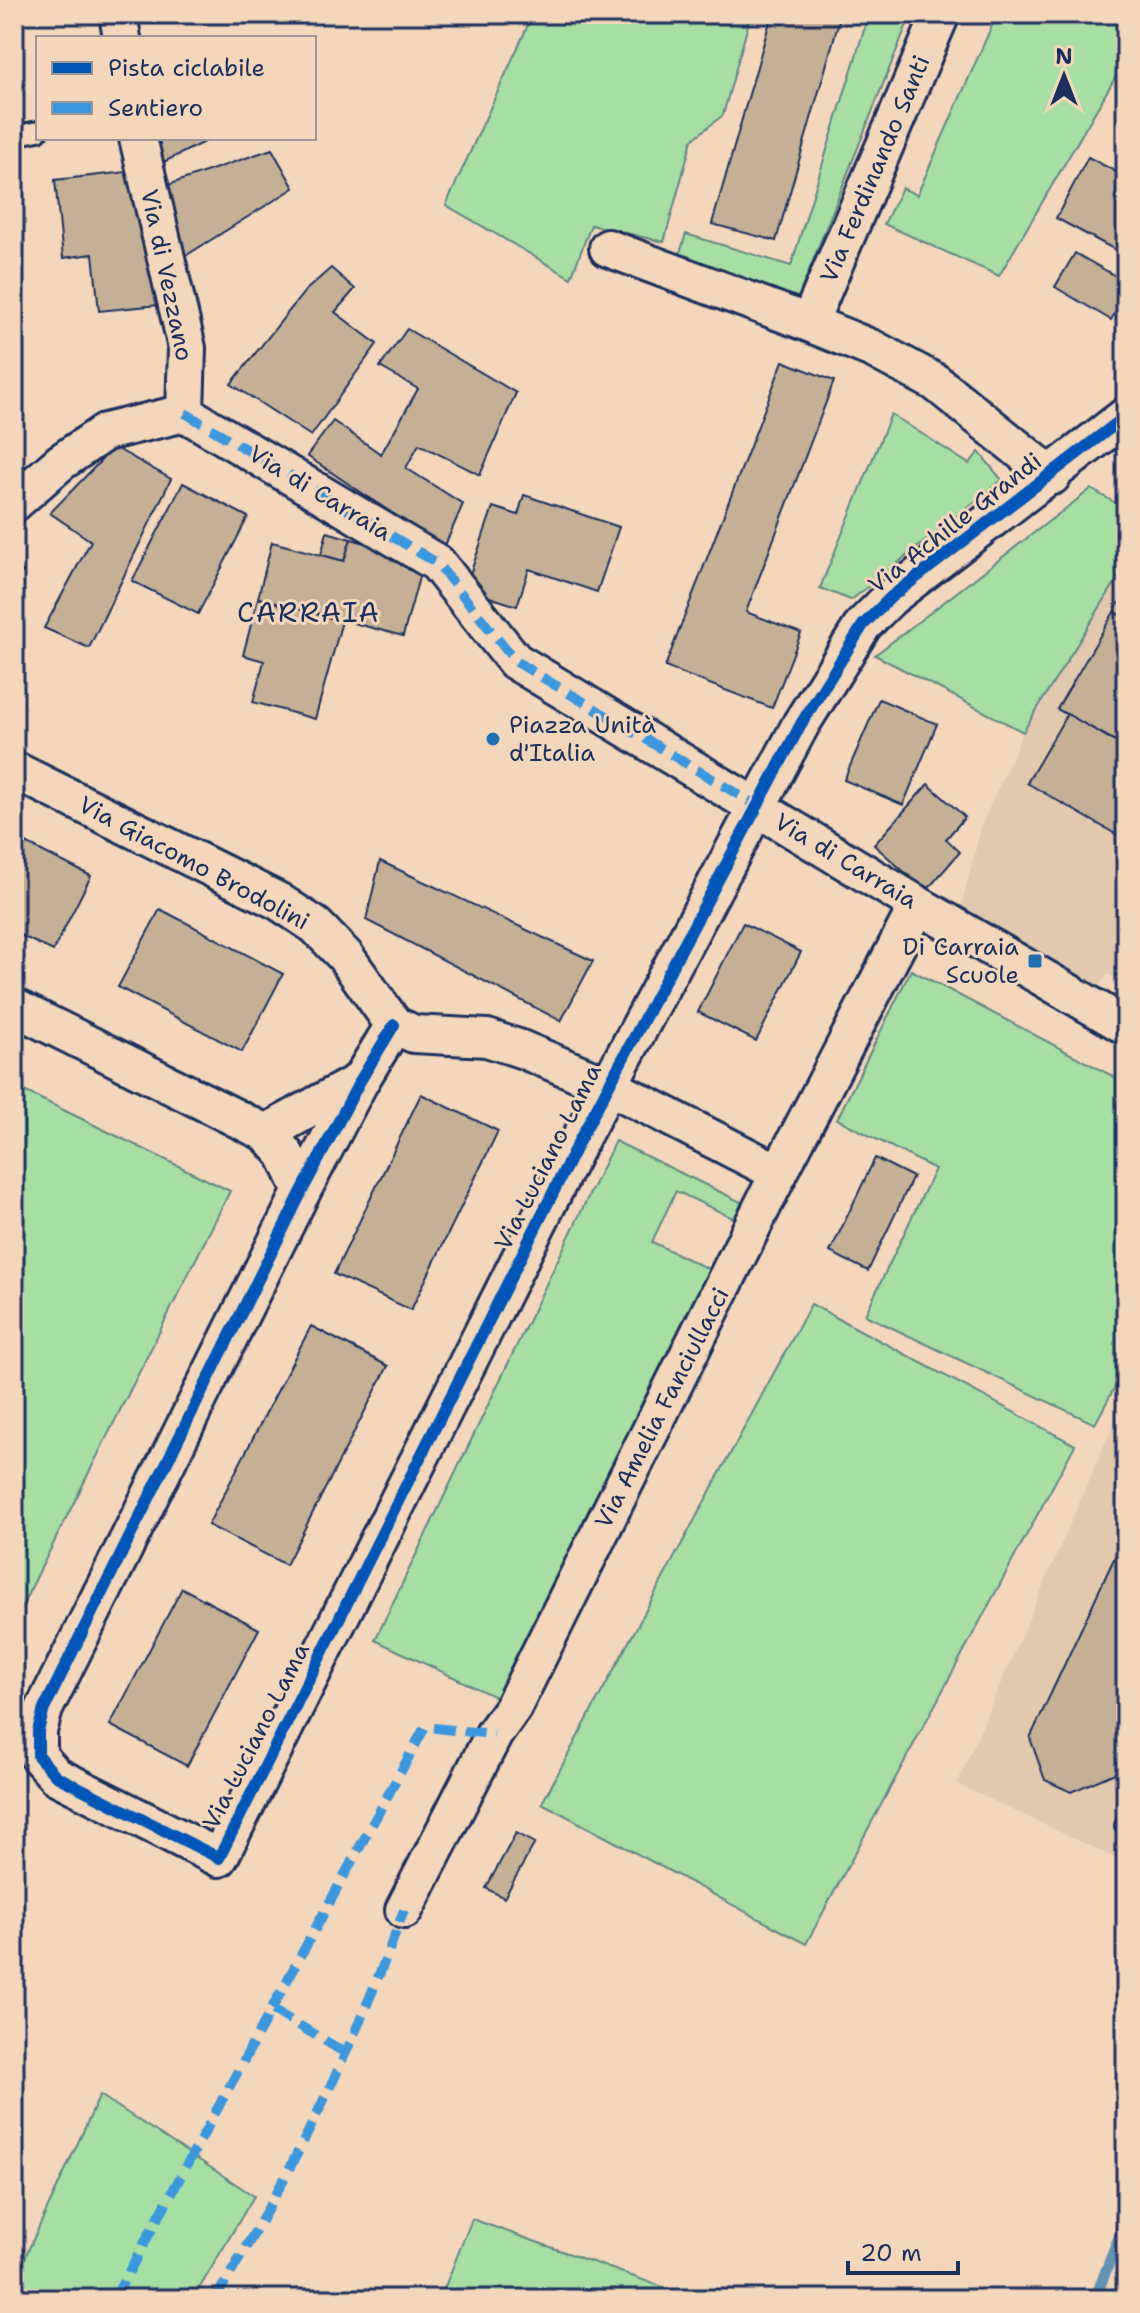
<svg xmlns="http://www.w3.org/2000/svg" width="1140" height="2313" font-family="'Shantell Sans',sans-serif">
	<rect width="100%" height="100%" fill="#f4d7ba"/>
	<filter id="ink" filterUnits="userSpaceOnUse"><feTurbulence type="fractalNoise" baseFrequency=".0125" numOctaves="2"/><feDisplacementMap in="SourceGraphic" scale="16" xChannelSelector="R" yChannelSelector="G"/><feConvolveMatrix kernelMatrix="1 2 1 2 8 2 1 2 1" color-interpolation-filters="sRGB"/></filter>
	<g filter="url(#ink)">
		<g fill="#e2c8ad">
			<polygon points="1126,565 1126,985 1108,974 1094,992 960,911 982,824 1023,732"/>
			<polygon points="1126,1395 1126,1863 957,1784"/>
		</g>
		<g fill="#a7dfa3" stroke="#618780" stroke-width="2">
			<polygon points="533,14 751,14 723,115 692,140 664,242 591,225 571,278 446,205"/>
			<polygon points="869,14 911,14 798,298 679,256 686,234 791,266"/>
			<polygon points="997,14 1126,14 1126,59 999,276 884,224 902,188 917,195"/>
			<polygon points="891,414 969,464 979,452 1002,480 851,600 820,588"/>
			<polygon points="1091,489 1126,509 1126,565 1023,732 875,655"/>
			<polygon points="911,970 1126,1083 1126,1366 1095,1424 865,1315 935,1169 837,1119"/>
			<polygon points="14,1086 230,1191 14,1622 14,1417 17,1410 14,1405"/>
			<polygon points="615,1141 747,1205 739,1221 676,1191 652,1242 717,1273 510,1704 375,1640"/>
			<polygon points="811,1304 1075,1445 806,1944 542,1803"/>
			<polygon points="100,2095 254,2196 193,2299 14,2299 14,2281"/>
			<polygon points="472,2219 696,2299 440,2299"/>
		</g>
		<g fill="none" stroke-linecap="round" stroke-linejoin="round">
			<polyline stroke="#6093b5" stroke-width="11" points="1095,2299 1126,2219"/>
		</g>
		<g fill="#c6b095" stroke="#1b2f5e" stroke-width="2">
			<polygon points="772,14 841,14 776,241 712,224"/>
			<polygon points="154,138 212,138 158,165"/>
			<polygon points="272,149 294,188 182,258 159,188"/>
			<polygon points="1088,157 1126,177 1123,254 1056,218"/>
			<polygon points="144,170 158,305 99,311 93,254 63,258 55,180"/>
			<polygon points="1075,253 1126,282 1126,295 1111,320 1055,287"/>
			<polygon points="331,268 355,289 335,312 377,344 311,436 231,384 305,291"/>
			<polygon points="407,329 516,393 480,475 419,444 406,468 463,504 444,548 307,456 333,421 381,454 418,389 380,367"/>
			<polygon points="783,361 834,381 746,612 801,633 772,708 665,667"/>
			<polygon points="114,447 171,479 89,648 44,628 91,541 50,513"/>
			<polygon points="183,483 248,517 198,614 132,581"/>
			<polygon points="524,495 619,527 597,592 529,569 517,606 465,589 493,507 518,515"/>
			<polygon points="327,532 351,539 344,561 321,555"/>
			<polygon points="351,539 424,559 403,636 258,598 272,542 344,561"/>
			<polygon points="14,567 23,571 14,588"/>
			<polygon points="1126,591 1126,619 1114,612"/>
			<polygon points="258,598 342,621 315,719 253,702 264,661 243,655"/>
			<polygon points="1114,612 1126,619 1126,730 1119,743 1057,709"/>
			<polygon points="879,699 937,724 903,805 844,780"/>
			<polygon points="1067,714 1126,748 1126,840 1027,783"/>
			<polygon points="928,784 965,817 946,839 960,852 926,891 874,845"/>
			<polygon points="14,837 91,876 53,951 14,932"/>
			<polygon points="380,861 593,961 561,1021 366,920"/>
			<polygon points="160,909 283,974 242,1052 118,987"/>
			<polygon points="743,923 801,952 756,1041 698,1012"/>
			<polygon points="421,1094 498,1131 411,1310 334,1274"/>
			<polygon points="875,1158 913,1177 868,1271 830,1252"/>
			<polygon points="311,1326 388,1366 286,1565 208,1525"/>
			<polygon points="1126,1533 1126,1750 1115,1773 1071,1792 1045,1780 1030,1738"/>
			<polygon points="182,1588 259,1629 187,1766 110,1725"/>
			<polygon points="516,1833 535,1843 504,1898 486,1888"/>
		</g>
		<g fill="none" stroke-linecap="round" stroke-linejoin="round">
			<defs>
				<g id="lane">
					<polyline points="18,135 38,131"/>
					<polyline points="1125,1826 1126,1824"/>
				</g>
				<g id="street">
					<polyline points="118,14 122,38"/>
					<polyline points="941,14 809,323 873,349 935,382 1052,476"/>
					<polyline points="138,138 187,348 185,413"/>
					<polyline points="608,248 809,323"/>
					<polyline points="185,413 437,563 515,661 918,905 1126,1026"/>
					<polyline points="14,503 61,462 105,432 185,413"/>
					<polyline points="14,770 278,901 316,926 345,956 394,1025 414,1034 487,1038 521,1049 609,1086 779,1173"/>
					<polyline points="14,1007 266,1133 360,1081"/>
					<polyline points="394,1025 360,1081 302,1191 44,1709 38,1731 38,1756 56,1776 219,1858 577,1145 801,724 863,625 891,597 1126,416"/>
					<polyline points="266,1133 285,1154 302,1191"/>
					<polyline points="404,1910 494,1734 513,1707 779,1173 918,905"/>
				</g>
			</defs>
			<use href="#lane" stroke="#1b2f5e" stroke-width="24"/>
			<use href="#street" stroke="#1b2f5e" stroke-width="42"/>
			<use href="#lane" stroke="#f4d7ba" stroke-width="18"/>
			<use href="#street" stroke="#f4d7ba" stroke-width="36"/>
			<g stroke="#3a97de" stroke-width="10" stroke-dasharray="20 10" stroke-linecap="butt">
				<polyline points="185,413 437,563 515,661 759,807"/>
				<polyline points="273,2010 344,2052"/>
				<polyline points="114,2299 425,1727 494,1734"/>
				<path d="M 215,2299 C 289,2180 356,2042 404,1910"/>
			</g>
			<defs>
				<polyline id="cycleway" points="394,1025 360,1081 302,1191 44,1709 38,1731 38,1756 56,1776 219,1858 577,1145 801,724 863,625 891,597 1126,416"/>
			</defs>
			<use href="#cycleway" stroke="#f4d7ba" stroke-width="17"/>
			<use href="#cycleway" stroke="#0057b8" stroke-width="12"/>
		</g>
	</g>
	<g fill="#1f6fb2" stroke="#f4d7ba" stroke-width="3">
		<circle cx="493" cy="739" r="8"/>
		<rect x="1027" y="953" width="16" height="16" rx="4"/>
	</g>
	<g text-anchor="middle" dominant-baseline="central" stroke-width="6" stroke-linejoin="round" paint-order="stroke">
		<g font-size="24" fill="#1b2f5e" stroke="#f4d7ba">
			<text transform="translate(875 169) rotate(-67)">Via Ferdinando Santi</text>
			<text transform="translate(167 275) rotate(78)">Via di Vezzano</text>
			<text transform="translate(320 493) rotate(31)">Via di Carraia</text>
			<text transform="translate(955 523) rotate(-38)">Via Achille Grandi</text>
			<text transform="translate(846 861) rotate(31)">Via di Carraia</text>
			<text transform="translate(194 863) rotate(28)">Via Giacomo Brodolini</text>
			<text transform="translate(548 1157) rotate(-63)">Via Luciano Lama</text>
			<text transform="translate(662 1408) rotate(-63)">Via Amelia Fanciullacci</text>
			<text transform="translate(256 1736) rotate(-63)">Via Luciano Lama</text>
		</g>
		<g font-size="24" fill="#1b2f5e" stroke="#f4d7ba" text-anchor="start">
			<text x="509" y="725">Piazza Unità<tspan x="509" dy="28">d'Italia</tspan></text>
			<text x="1019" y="947" text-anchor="end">Di Carraia<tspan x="1019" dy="28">Scuole</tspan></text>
		</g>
		<g font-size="28" letter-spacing="2" fill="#1b2f5e" stroke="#f4d7ba">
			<text x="309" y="612">CARRAIA</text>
		</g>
	</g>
	<rect width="1140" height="2313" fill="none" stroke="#f4d7ba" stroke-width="48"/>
	<rect x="24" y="24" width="1092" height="2265" fill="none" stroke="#1b2f5e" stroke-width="3" filter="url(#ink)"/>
	<rect x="36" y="36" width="280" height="104" fill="#f4d7ba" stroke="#9d9495" stroke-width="2"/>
	<rect x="52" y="62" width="40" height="12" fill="#0057b8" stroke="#9d9495" stroke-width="2"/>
	<text x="108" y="76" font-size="24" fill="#1b2f5e">Pista ciclabile</text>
	<rect x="52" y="102" width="40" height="12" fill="#3a97de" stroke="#9d9495" stroke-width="2"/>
	<text x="108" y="116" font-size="24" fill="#1b2f5e">Sentiero</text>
	<g transform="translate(1064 76)" stroke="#f4d7ba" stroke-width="6" paint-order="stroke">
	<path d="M0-6L14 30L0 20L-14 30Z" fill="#1b2f5e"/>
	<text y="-12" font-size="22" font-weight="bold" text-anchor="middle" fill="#1b2f5e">N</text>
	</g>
	<path d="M848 2261v12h110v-12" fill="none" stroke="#1b2f5e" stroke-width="4"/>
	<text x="860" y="2261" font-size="24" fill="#1b2f5e" stroke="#f4d7ba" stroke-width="6" paint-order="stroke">20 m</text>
</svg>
